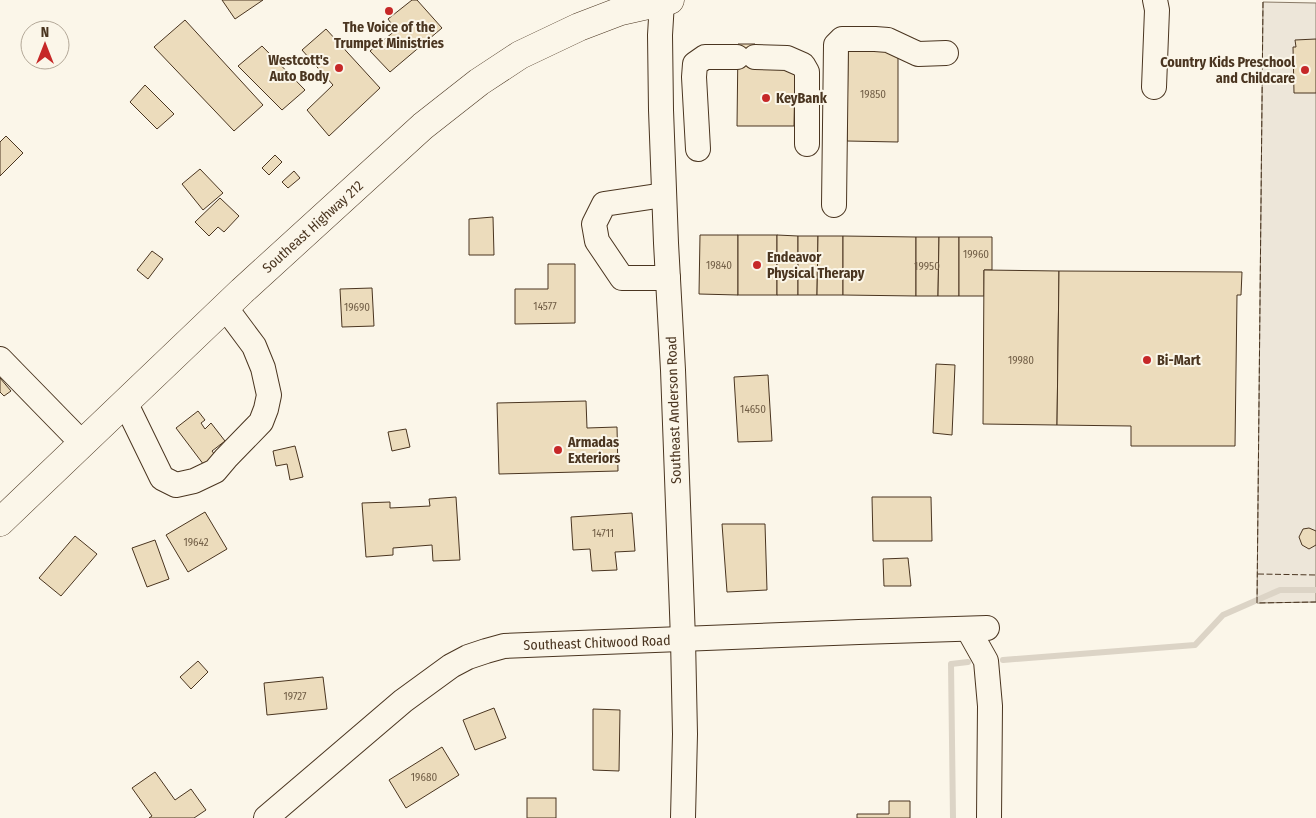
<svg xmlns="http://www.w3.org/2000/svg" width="1316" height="818" font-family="'Fira Sans Condensed',sans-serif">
	<rect width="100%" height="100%" fill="#fbf6e9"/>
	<polygon fill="#ede6d9" stroke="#887966" points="1263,2 1316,3 1316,602 1257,603"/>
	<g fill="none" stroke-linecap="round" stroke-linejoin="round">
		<g stroke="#dcd4c6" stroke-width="6">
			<polyline points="1003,660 1195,645 1223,615 1280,590 1316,590"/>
			<polyline points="953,818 951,664 968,662"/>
		</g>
	</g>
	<g fill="#ecdcbc" stroke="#4a3520">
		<polygon points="222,0 263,0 235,19"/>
		<polygon points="412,0 417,0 442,28 390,72 370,51 396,30 388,19"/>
		<polygon points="185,20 263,105 234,131 154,47"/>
		<polygon points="326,29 380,88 329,136 307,110 333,85 302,50"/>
		<polygon points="1316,39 1316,93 1294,93 1293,47 1296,47 1295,40"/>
		<polygon points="738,44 755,44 755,69 795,69 794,126 737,126"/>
		<polygon points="262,46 305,90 282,110 238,66"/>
		<polygon points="848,47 898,47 898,142 847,141"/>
		<polygon points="145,85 174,114 157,129 130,102"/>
		<polygon points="6,136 23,153 0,176 0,142"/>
		<polygon points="275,155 282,162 269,175 262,168"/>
		<polygon points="200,169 223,193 203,210 182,184"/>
		<polygon points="294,171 300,178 288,188 282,182"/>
		<polygon points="220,198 239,216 224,232 218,227 209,236 195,222"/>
		<polygon points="493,217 494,255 469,255 469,219"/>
		<polygon points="700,235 738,235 738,295 699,294"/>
		<rect x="738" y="235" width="39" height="60"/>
		<polygon points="777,235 798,236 798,295 777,295"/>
		<polygon points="798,236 818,236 817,295 798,295"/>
		<polygon points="818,236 843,236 843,295 817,295"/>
		<polygon points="843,236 916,237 916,296 843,295"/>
		<polygon points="916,237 939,237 938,296 916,296"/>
		<polygon points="939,237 959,237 959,296 938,296"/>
		<polygon points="959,237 992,237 992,270 984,270 984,296 959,296"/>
		<polygon points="152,251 163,259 148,279 137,270"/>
		<polygon points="548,264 575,264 575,323 515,324 515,289 548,289"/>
		<polygon points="984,270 1059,271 1057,425 983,424"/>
		<polygon points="1059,271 1242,272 1241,295 1237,295 1235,446 1131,446 1131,426 1057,425"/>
		<polygon points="372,288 374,326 342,327 340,289"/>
		<polygon points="936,364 955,365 952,435 933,433"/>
		<polygon points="768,375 772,441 738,442 734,377"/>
		<polygon points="0,378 11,391 4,396 0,392"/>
		<polygon points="586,401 587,428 617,427 618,471 499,474 497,403"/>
		<polygon points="198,411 205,420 201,423 205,429 211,423 225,441 212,451 219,460 207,469 176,428"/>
		<polygon points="406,429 410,447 392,451 388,432"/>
		<polygon points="295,446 303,477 290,480 287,464 276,466 273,451"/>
		<polygon points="456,497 460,560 433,561 432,545 393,548 393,555 366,557 362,503 390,502 390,508 430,506 429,499"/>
		<polygon points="872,497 931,497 932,541 873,541"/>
		<polygon points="205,512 227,549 188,572 166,535"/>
		<polygon points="632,513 635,551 615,552 617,570 592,571 590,549 573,550 571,517"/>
		<polygon points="722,524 765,524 767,590 727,592"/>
		<polygon points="1309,528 1316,531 1316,545 1309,549 1302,545 1299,537 1303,529"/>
		<polygon points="75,536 97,554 61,596 39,578"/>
		<polygon points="155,540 169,579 147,587 132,548"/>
		<polygon points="908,558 911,586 884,586 883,559"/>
		<polygon points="198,661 208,672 191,689 180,677"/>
		<polygon points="323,677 327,709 267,715 264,683"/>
		<polygon points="494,708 506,738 475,750 463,720"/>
		<polygon points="593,709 620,710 619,771 593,770"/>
		<polygon points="442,747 459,775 406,808 389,780"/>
		<polygon points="155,772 175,800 191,789 206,810 194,818 149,818 152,816 132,788"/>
		<rect x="527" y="798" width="29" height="20"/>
		<polygon points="889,801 910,801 910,818 857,818 857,814 889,814"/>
	</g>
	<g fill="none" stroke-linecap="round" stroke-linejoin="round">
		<defs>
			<g id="minor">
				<polyline points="662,2 660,35 661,110 666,243 673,370 683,639 685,734 683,818"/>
				<polyline points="755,57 787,58 803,65 807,72 807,144"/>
				<polyline points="1154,87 1157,10 1155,0"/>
				<polyline points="698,149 694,77 695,64 705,57 737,57"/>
				<polyline points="664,195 604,204 594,224 597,241 622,278 668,278"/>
				<polyline points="834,205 836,45 842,39 875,39 888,40 918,54 946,53"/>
				<polyline points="0,359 82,443"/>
				<polyline points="125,402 162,478 176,485 194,481 215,471 226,458 261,422 266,409 269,395 263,368 254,346 225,307"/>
				<polyline points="968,629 986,661 990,706 989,818"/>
				<polyline points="266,818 403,701 451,666 468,657 486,651 504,646 859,632 987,628"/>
			</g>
			<polyline id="highway" points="0,522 242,291 423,126 479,82 520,55 579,27 621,11 670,0"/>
		</defs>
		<use href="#minor" stroke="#4a3520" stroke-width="26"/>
		<use href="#highway" stroke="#4a3520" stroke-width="29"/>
		<use href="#minor" stroke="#fbf6e9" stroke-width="24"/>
		<use href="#highway" stroke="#fbf6e9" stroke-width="28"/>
		<g stroke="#4a3520" stroke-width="1" stroke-dasharray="6 2.5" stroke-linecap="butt">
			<polyline points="1263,2 1257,603 1316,602"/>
			<polyline points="1258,574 1316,575"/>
		</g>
	</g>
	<g fill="#c62828" stroke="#fbf6e9" stroke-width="2">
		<circle cx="389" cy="11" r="5"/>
		<circle cx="339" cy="68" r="5"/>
		<circle cx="1305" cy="70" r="5"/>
		<circle cx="766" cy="98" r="5"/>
		<circle cx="757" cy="265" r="5"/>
		<circle cx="1147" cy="360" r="5"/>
		<circle cx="558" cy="450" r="5"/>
	</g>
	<g text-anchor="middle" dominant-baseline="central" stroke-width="4" stroke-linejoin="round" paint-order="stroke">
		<g font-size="11" fill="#725f47">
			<text x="873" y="94">19850</text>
			<text x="976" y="254">19960</text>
			<text x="719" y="265">19840</text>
			<text x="927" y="266">19950</text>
			<text x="545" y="306">14577</text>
			<text x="357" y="307">19690</text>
			<text x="1021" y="360">19980</text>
			<text x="753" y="409">14650</text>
			<text x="603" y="533">14711</text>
			<text x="196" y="542">19642</text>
			<text x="295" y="696">19727</text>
			<text x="424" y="777">19680</text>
		</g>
		<g font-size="14" font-weight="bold" fill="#4a3520" stroke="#fbf6e9" text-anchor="start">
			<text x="389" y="27" text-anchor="middle">The Voice of the<tspan x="389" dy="16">Trumpet Ministries</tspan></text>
			<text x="329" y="60" text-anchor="end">Westcott's<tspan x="329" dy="16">Auto Body</tspan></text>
			<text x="1295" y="62" text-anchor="end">Country Kids Preschool<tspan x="1295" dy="16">and Childcare</tspan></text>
			<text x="776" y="98">KeyBank</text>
			<text x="767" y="257">Endeavor<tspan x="767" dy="16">Physical Therapy</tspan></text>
			<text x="1157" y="360">Bi-Mart</text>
			<text x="568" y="442">Armadas<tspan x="568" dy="16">Exteriors</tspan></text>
		</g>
		<g font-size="14" fill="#4a3520" stroke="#fbf6e9">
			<text transform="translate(313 227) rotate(-42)">Southeast Highway 212</text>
			<text transform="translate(674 410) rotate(-92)">Southeast Anderson Road</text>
			<text transform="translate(597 643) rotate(-2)">Southeast Chitwood Road</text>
		</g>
	</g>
	<g transform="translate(45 45)"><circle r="24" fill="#fbf6e9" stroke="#b4a999"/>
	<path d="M0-4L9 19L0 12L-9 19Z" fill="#c62828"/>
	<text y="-8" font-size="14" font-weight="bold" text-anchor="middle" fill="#4a3520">N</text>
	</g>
</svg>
